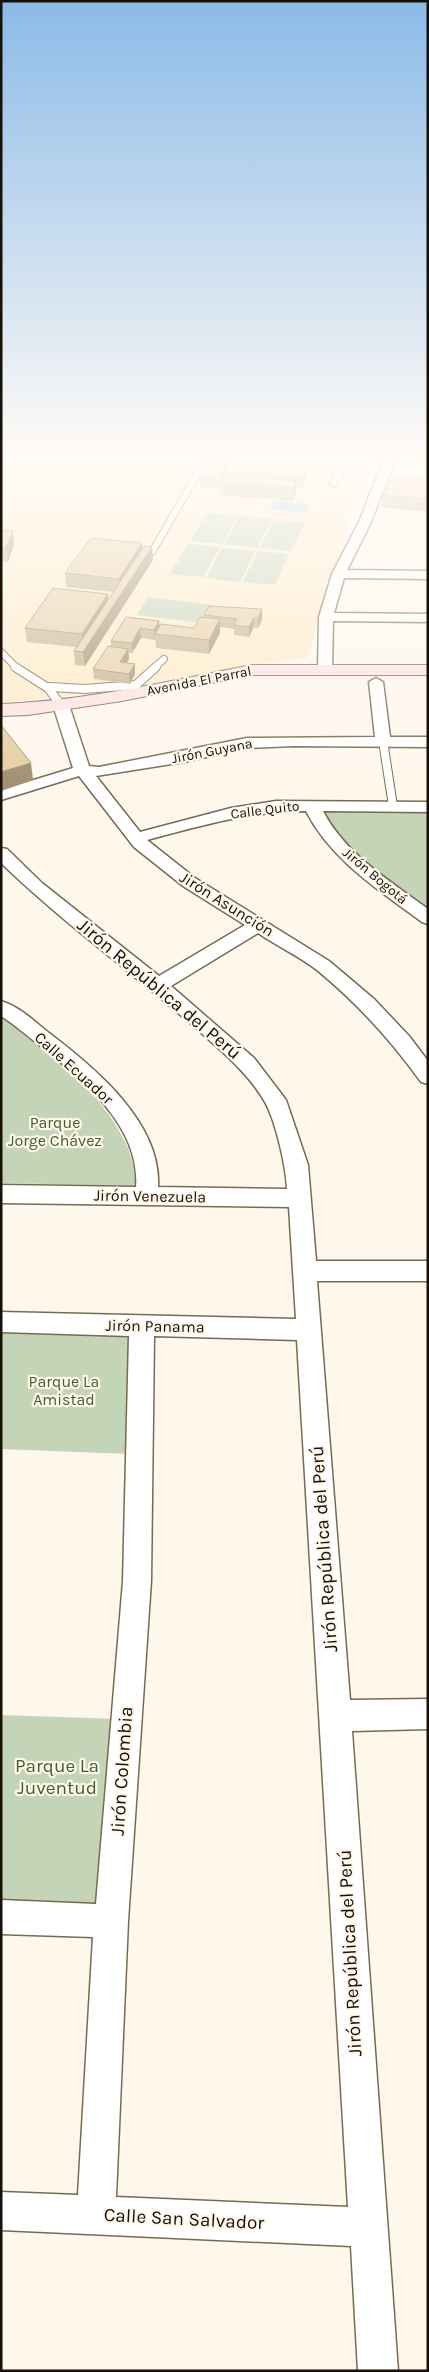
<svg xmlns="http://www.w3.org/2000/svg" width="429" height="2372" font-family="Karla,sans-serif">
	<rect width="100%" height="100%" fill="#fef7ec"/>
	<polygon fill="#feebc7" points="1,453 338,453 370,456 307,658 248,665 164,683 32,700 1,702"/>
	<g fill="#c4d4b7">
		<polygon points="207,513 238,516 222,544 190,541"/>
		<polygon points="240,516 272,519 257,548 224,544"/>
		<polygon points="274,520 305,523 291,551 260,548"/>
		<polygon points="188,544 220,547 203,577 170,574"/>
		<polygon points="222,548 255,551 240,582 206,578"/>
		<polygon points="258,551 289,554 275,585 243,582"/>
		<polygon points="148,597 212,605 202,623 137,615"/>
		<polygon points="321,809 428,811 428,910 361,858 334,832"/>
		<path d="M 1,1017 C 48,1053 99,1088 125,1142 C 132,1155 135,1172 139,1186 L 1,1183 Z"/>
		<polygon points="1,1329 133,1332 130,1454 1,1449"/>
		<polygon points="1,1715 120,1719 103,1904 1,1901"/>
	</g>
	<polygon fill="#a1c4e7" points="274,501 309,504 306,513 270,509"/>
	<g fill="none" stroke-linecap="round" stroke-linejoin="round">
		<defs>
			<g id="lane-far1">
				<polyline points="333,484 349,453"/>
				<polyline points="152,552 208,456 207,453"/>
				<polyline points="1,652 17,668"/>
				<polyline points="154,668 164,659"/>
			</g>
			<g id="lane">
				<polyline points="15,667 48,688 61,705"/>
				<polyline points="50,687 85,689 136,685 156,667"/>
				<polyline points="383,741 393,806"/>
			</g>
			<g id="street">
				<polygon points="386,453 398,453 371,522 347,570 428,571 428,579 344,578 334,613 428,614 428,622 333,621 332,669 330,672 320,672 318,669 319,617 332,574 359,522"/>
				<path d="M 376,678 L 383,682 L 390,737 L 428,737 L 428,747 L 293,746 L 247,748 L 184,762 L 96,776 L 140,832 L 231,808 L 276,801 L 428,802 L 428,812 L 323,811 C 345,854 390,881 428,909 L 428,924 L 422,922 C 379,890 331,860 306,811 C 251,811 200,826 147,840 L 195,878 L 329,961 L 374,999 L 409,1036 L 428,1061 L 428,1084 L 421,1082 C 391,1040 357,1003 317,970 C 299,956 277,946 258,933 L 171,986 L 254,1058 L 286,1100 L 308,1165 L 316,1261 L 428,1261 L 428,1281 L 317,1281 L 350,1700 L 428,1699 L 428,1729 L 352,1731 L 398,2371 L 358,2371 L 351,2246 L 1,2230 L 1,2192 L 78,2195 L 93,1937 L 1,1934 L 1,1900 L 96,1904 L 123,1581 L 129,1336 L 1,1332 L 1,1312 L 296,1319 L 289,1207 L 1,1203 L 1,1185 L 136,1187 C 141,1126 81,1078 38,1044 C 26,1035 14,1024 1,1016 L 1,1001 C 20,1007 34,1021 49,1033 C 95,1068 162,1123 158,1187 L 287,1189 C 286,1166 276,1122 265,1102 C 247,1071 218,1048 192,1025 C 129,970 61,921 1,863 L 1,848 L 7,849 L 42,883 L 159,976 L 245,925 L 183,886 L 134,847 L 79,776 L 1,800 L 1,790 L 73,768 L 53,705 L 56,702 L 66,702 L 69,705 L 89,766 L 99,767 L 247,738 L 375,737 L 369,682 ZM 154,1336 L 297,1340 L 348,2207 L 116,2197 L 128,1921 L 151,1581 Z"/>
			</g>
			<g id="secondary">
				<polygon points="388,453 428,453 428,460 395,457"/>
				<path d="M 252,665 L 428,665 L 428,675 L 252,675 L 122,701 L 28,715 L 1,716 L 1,704 C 86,701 169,681 252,665 Z"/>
			</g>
		</defs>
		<use href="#lane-far1" stroke="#786a51" stroke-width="8"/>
		<use href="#lane" stroke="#786a51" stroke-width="10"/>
		<use href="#street" stroke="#786a51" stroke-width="3"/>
		<use href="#secondary" stroke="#786a51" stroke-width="2"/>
		<use href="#lane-far1" stroke="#fff" stroke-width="6"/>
		<use href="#lane" stroke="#fff" stroke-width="8"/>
		<use href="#street" fill="#fff" fill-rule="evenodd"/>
		<use href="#secondary" fill="#fee2e4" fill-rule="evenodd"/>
	</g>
	<g fill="#c6b18c">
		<polygon points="229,457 229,466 225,475 234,476 235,471 305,468 305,481 302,488 296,488 296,493 292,501 220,495 220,485 218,488 200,487 199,478"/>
		<polygon points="428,479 428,512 381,507 383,495"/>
		<polygon points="1,530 14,544 8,562 1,562"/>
		<polygon points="143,547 152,547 153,560 85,666 75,665 74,651 76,647 27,642 25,628 109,598 113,592 66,587 65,573"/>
		<polygon points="209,606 262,619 258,628 253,628 249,637 234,635 234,629 220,627 220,633 209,654 156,648 155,639 155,640 141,638 132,653 129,653 129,659 126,663 135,664 135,674 130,684 94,679 93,669 111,647 111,641 126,617 159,621 160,626 194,628 204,618 204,615"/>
	</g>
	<g fill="#a19072">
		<polygon points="229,457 229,466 221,482 220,482 220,485 218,488 218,479"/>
		<polygon points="305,468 305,481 302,488 303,476"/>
		<polygon points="296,481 296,493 292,501 293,488"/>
		<polygon points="13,531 14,544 8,562 6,548"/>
		<polygon points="142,543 143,556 120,592 119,579"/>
		<polygon points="152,547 153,560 85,666 83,652"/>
		<polygon points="108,594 109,607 83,648 82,634"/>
		<polygon points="262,609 262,619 258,628 258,618"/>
		<polygon points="254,618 253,628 249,637 249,627"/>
		<polygon points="220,619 220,633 209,654 209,640"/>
		<polygon points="159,621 160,631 155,634 155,640 154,630"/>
		<polygon points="140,628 141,638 132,653 132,643"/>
		<polygon points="128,649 129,659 121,672 120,662"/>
		<polygon points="135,664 135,674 130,684 129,674"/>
		<polygon points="31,763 33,780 1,791 1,772"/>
	</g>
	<g fill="#e6cea3" stroke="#a19072">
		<polygon points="211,456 229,457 218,479 199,478"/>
		<polygon points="237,464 305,468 303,476 235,471"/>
		<polygon points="224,475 296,481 293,488 220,482"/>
		<polygon points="391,475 428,479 428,499 383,495"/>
		<polygon points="1,530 13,531 6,548 1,548"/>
		<polygon points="91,538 142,543 119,579 65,573"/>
		<polygon points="144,546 152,547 83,652 74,651"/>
		<polygon points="53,588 108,594 82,634 25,628"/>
		<polygon points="209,606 262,609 258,618 254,618 249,627 234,625 237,619 204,615"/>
		<polygon points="126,617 159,621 154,630 140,628 132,643 111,641"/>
		<polygon points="200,617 220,619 209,640 155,634 161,624 194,628"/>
		<polygon points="108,646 128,649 120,662 135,664 129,674 93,669"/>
		<polygon points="1,725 31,763 1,772"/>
	</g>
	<linearGradient id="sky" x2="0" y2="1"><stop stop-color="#8bbae8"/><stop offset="0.58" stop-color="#fffbf6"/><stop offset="1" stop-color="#fffbf6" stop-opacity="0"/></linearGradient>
	<rect width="429" height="785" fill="url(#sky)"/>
	<g text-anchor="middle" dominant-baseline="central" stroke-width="4.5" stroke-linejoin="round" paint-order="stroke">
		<g font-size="14" fill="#171108" stroke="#fef7ec">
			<text transform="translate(199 681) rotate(-11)">Avenida El Parral</text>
			<text transform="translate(212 751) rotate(-11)">Jirón Guyana</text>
			<text transform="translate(265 810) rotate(-7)">Calle Quito</text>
			<text transform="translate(375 876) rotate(40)">Jirón Bogotá</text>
		</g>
		<g font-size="16" fill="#171108" stroke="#fef7ec">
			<text transform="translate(227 904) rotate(32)">Jirón Asunción</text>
			<text transform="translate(74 1068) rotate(42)">Calle Ecuador</text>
			<text transform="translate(150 1196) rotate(1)">Jirón Venezuela</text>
			<text transform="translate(155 1326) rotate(1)">Jirón Panama</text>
		</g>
		<g font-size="16" fill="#446126" stroke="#fef7ec">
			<text x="55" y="1122">Parque<tspan x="55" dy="18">Jorge Chávez</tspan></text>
			<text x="64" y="1381">Parque La<tspan x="64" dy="18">Amistad</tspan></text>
		</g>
		<g font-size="19" fill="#171108" stroke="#fef7ec">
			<text transform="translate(159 989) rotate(40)">Jirón República del Perú</text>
			<text transform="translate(324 1549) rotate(-94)">Jirón República del Perú</text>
			<text transform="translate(122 1771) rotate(-86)">Jirón Colombia</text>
			<text transform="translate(350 1953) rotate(-93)">Jirón República del Perú</text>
			<text transform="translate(184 2219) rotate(3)">Calle San Salvador</text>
		</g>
		<g font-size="19" fill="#446126" stroke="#fef7ec">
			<text x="57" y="1766">Parque La<tspan x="57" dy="22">Juventud</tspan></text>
		</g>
	</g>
	<rect width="429" height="2372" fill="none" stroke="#171108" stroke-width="5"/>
</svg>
